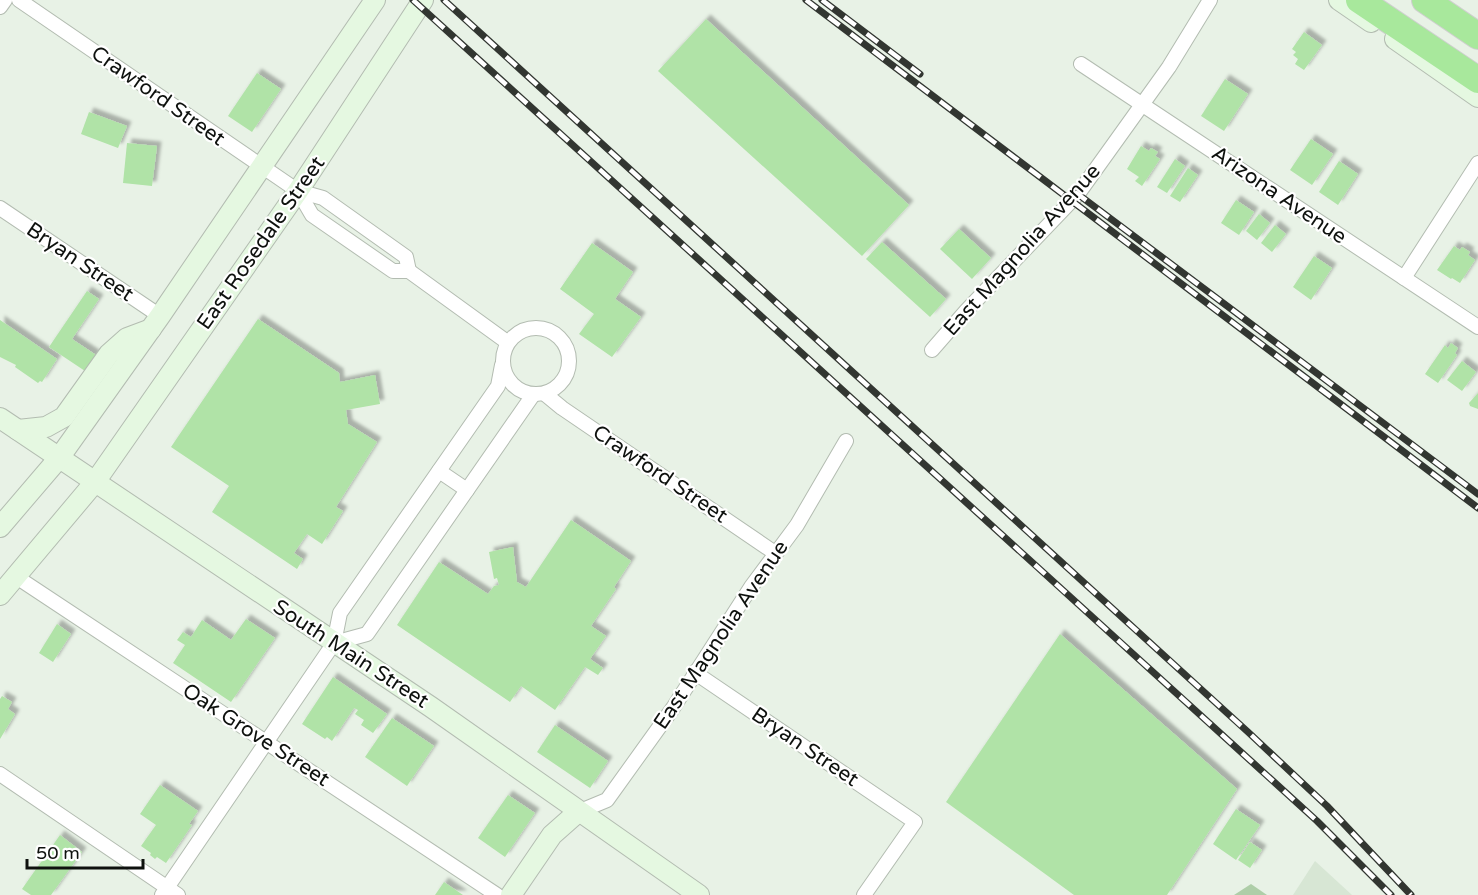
<svg xmlns="http://www.w3.org/2000/svg" width="1478" height="895" font-family="'Varela Round',sans-serif">
	<defs>
		<filter id="shadow"><feDropShadow dx="4.5" dy="-4.5" stdDeviation="1.5" flood-color="#0004"/></filter>
	</defs>
	<rect width="100%" height="100%" fill="#e8f2e6"/>
	<polygon fill="#d7e6d4" points="1315,861 1352,895 1293,895"/>
	<polygon fill="#aecea8" points="1251,884 1267,895 1234,895"/>
	<g fill="#b0e3a7" filter="url(#shadow)">
		<polygon points="706,19 909,205 862,256 658,71"/>
		<polygon points="1304,32 1322,45 1304,70 1295,64 1298,59 1293,55 1296,52 1292,49"/>
		<polygon points="257,73 281,89 252,132 228,116"/>
		<polygon points="1225,79 1248,94 1224,131 1201,116"/>
		<polygon points="89,112 127,126 118,148 81,134"/>
		<polygon points="1311,139 1333,154 1312,185 1290,170"/>
		<polygon points="127,143 157,146 152,186 123,183"/>
		<polygon points="1141,146 1149,151 1151,148 1158,152 1155,156 1160,159 1142,186 1135,181 1139,177 1127,169"/>
		<polygon points="1175,159 1185,166 1167,193 1157,187"/>
		<polygon points="1339,161 1358,174 1338,205 1319,192"/>
		<polygon points="1188,168 1198,175 1180,202 1170,196"/>
		<polygon points="1236,200 1254,212 1239,235 1221,223"/>
		<polygon points="1259,214 1270,223 1257,240 1246,231"/>
		<polygon points="1275,225 1286,234 1272,252 1261,243"/>
		<polygon points="959,229 991,258 972,279 940,249"/>
		<polygon points="882,242 946,299 930,317 866,259"/>
		<polygon points="592,243 633,272 615,299 641,317 612,357 579,334 594,314 560,289"/>
		<polygon points="1454,246 1460,250 1462,247 1470,252 1468,255 1475,260 1460,283 1452,278 1451,279 1437,270"/>
		<polygon points="1314,256 1332,268 1311,300 1293,287"/>
		<polygon points="87,291 99,299 72,339 96,355 85,371 49,347"/>
		<polygon points="258,319 339,373 340,382 375,375 380,404 346,410 348,424 377,442 336,507 343,511 322,544 307,534 294,553 303,559 297,569 212,512 229,486 171,447"/>
		<polygon points="0,320 57,359 42,382 40,381 38,383 15,367 16,365 0,357"/>
		<polygon points="1451,343 1458,348 1455,353 1457,355 1438,383 1425,374 1445,345 1448,348"/>
		<polygon points="1462,361 1476,372 1462,391 1447,380"/>
		<polygon points="1478,393 1478,409 1470,406 1469,403"/>
		<polygon points="571,520 631,561 614,587 616,589 591,626 606,636 590,659 603,668 598,675 585,667 555,710 521,686 510,702 397,625 439,562 488,594 494,586 499,585 497,578 494,579 489,552 513,547 517,582 526,587"/>
		<polygon points="246,619 275,638 231,702 173,663 185,645 177,640 183,632 191,637 202,620 231,640"/>
		<polygon points="57,624 71,634 53,662 39,653"/>
		<polygon points="1060,634 1237,789 1167,895 1074,895 946,802"/>
		<polygon points="333,677 387,714 373,733 361,725 364,720 355,714 358,710 354,708 332,741 327,737 325,739 302,724"/>
		<polygon points="2,696 12,702 8,709 15,714 0,739 0,699"/>
		<polygon points="392,718 434,746 407,786 365,757"/>
		<polygon points="555,725 608,761 590,788 537,752"/>
		<polygon points="160,785 198,811 189,824 192,825 166,863 157,857 155,859 150,855 151,853 141,846 156,825 140,814"/>
		<polygon points="508,795 535,813 505,857 478,838"/>
		<polygon points="1236,809 1260,825 1236,860 1213,844"/>
		<polygon points="60,835 82,852 51,895 31,895 22,889"/>
		<polygon points="1250,842 1262,850 1250,868 1238,860"/>
		<polygon points="444,882 463,895 435,895"/>
	</g>
	<g fill="none" stroke-linecap="round" stroke-linejoin="round">
		<defs>
			<g id="street">
				<polyline points="19,0 298,191 323,198 406,257 409,271"/>
				<polyline points="0,7 5,0"/>
				<polyline points="1081,64 1478,327"/>
				<polyline points="298,191 312,215 393,271 409,271 507,342"/>
				<polyline points="0,208 160,316"/>
				<polyline points="1404,278 1478,163"/>
				<circle cx="536" cy="361" r="33"/>
				<polyline points="932,350 966,311 1078,194 1169,67 1210,0"/>
				<polyline points="545,394 562,408 775,553"/>
				<polyline points="439,471 467,490"/>
				<polyline points="15,576 497,895"/>
				<polyline points="334,643 367,634 533,395"/>
				<polyline points="694,672 915,822 864,895"/>
				<polyline points="0,774 178,895"/>
				<polyline points="578,812 607,800 673,708 751,587 797,525 846,441"/>
				<polyline points="162,895 334,643 340,613 498,386 502,365"/>
			</g>
			<g id="secondary">
				<polyline points="1339,0 1371,22"/>
				<polyline points="1395,39 1478,97"/>
				<polyline points="0,418 431,707 699,895"/>
				<polyline points="18,430 46,427 64,417 109,354 127,338 151,329"/>
				<polyline points="0,527 59,458 160,316 375,0"/>
				<polyline points="0,595 95,482 298,191 423,0"/>
				<polyline points="511,895 552,835 578,812"/>
			</g>
			<g id="highway">
				<polyline points="1359,0 1478,80"/>
				<polyline points="1425,0 1478,36"/>
			</g>
		</defs>
		<use href="#street" stroke="#b3bcb1" stroke-width="16"/>
		<use href="#secondary" stroke="#b3bcb1" stroke-width="22"/>
		<use href="#highway" stroke="#cfcfcf" stroke-width="28"/>
		<use href="#street" stroke="#fff" stroke-width="14"/>
		<use href="#secondary" stroke="#e5f8e1" stroke-width="20"/>
		<use href="#highway" stroke="#a8e89c" stroke-width="26"/>
		<defs>
			<g id="rail">
				<polyline points="413,0 1317,821 1391,895"/>
				<polyline points="444,0 1248,732 1327,806 1411,895"/>
				<polyline points="806,0 1478,508"/>
				<polyline points="822,0 920,74"/>
				<polyline points="1075,192 1478,494"/>
			</g>
		</defs>
		<use href="#rail" stroke="#323631" stroke-width="7"/>
		<use href="#rail" stroke="#fff" stroke-width="4.5" stroke-dasharray="14" stroke-linecap="butt"/>
	</g>
	<g text-anchor="middle" dominant-baseline="central" stroke-width="4.5" stroke-linejoin="round" paint-order="stroke">
		<g font-size="21" fill="#0e110e" stroke="#fff">
			<text transform="translate(158 96) rotate(35)">Crawford Street</text>
			<text transform="translate(1279 195) rotate(34)">Arizona Avenue</text>
			<text transform="translate(261 243) rotate(-55)">East Rosedale Street</text>
			<text transform="translate(1022 250) rotate(-48)">East Magnolia Avenue</text>
			<text transform="translate(80 262) rotate(34)">Bryan Street</text>
			<text transform="translate(660 474) rotate(34)">Crawford Street</text>
			<text transform="translate(721 635) rotate(-56)">East Magnolia Avenue</text>
			<text transform="translate(351 654) rotate(33)">South Main Street</text>
			<text transform="translate(256 735) rotate(33)">Oak Grove Street</text>
			<text transform="translate(805 747) rotate(34)">Bryan Street</text>
		</g>
	</g>
	<path d="M27 859v9h116v-9" fill="none" stroke="#0e110e" stroke-width="3"/>
	<text x="36" y="859" font-size="18" fill="#0e110e" stroke="#ffffff" stroke-width="4.5" paint-order="stroke">50 m</text>
</svg>
